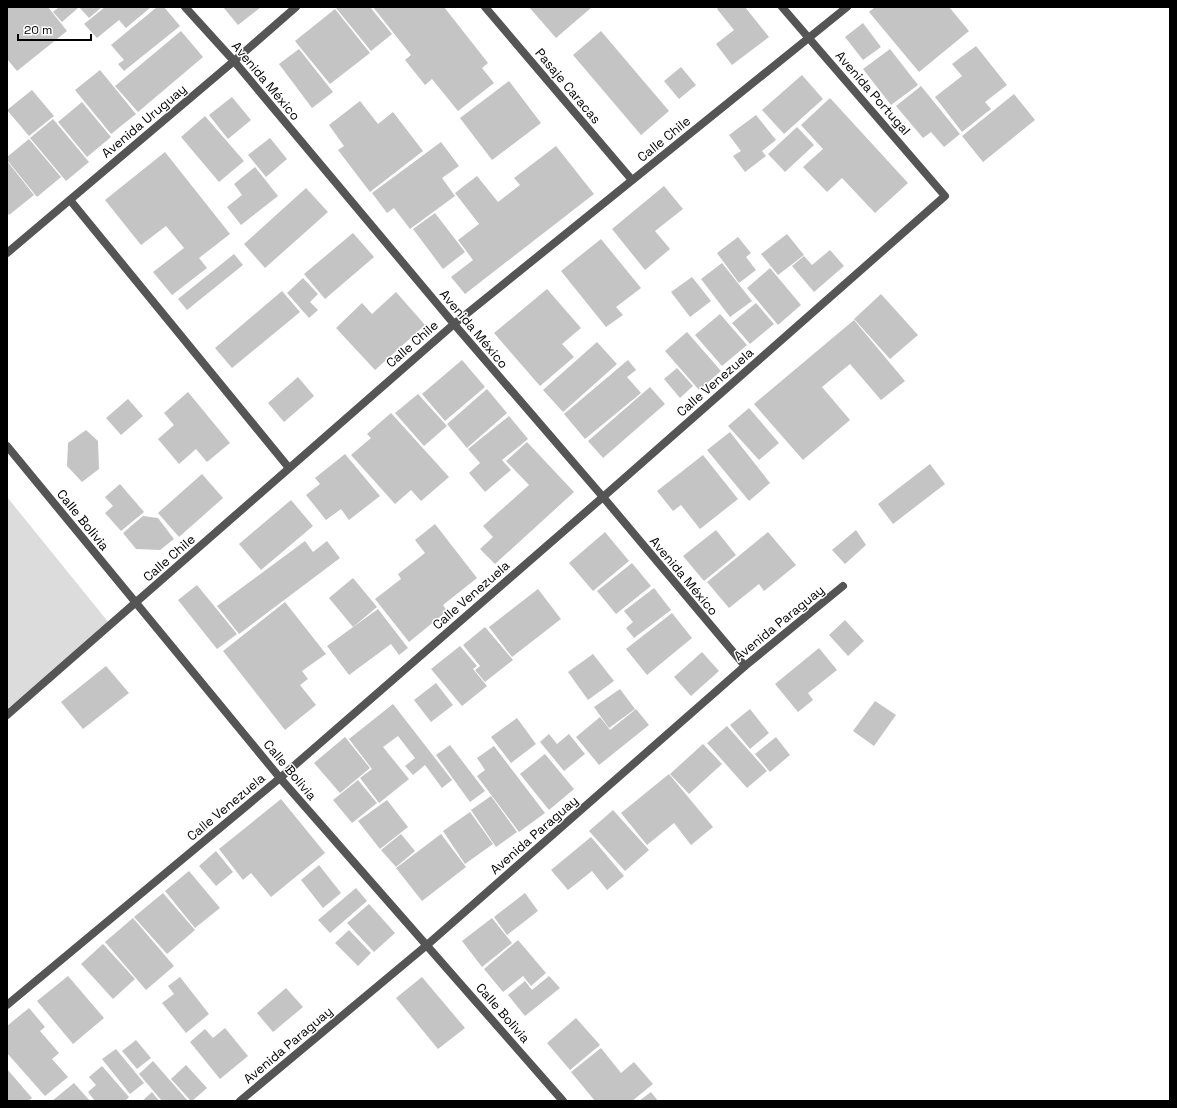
<svg xmlns="http://www.w3.org/2000/svg" width="1177" height="1108" font-family="'Space Grotesk',sans-serif">
	<rect width="100%" height="100%" fill="#fff"/>
	<polygon fill="#dcdcdc" points="7,497 109,623 7,709"/>
	<g fill="#c4c4c4">
		<polygon points="7,7 48,7 67,31 17,71 7,59"/>
		<polygon points="59,7 77,7 78,8 62,22 53,12"/>
		<polygon points="79,7 102,7 89,18"/>
		<polygon points="105,7 151,7 126,28 119,20 97,38 84,24"/>
		<polygon points="157,7 164,7 180,26 124,71 118,64 124,60 111,45"/>
		<polygon points="223,7 261,7 238,25"/>
		<polygon points="337,7 370,7 392,34 371,51 336,8"/>
		<polygon points="373,7 444,7 488,63 482,68 494,83 458,111 432,79 425,85 405,60 411,55"/>
		<polygon points="529,7 592,7 556,38"/>
		<polygon points="719,7 745,7 769,37 732,65 716,44 734,30 717,9"/>
		<polygon points="875,7 949,7 969,31 919,72 869,12"/>
		<polygon points="335,9 370,53 330,84 295,41"/>
		<polygon points="863,23 881,47 863,60 845,37"/>
		<polygon points="181,31 203,57 138,112 115,86"/>
		<polygon points="601,31 669,111 641,135 573,55"/>
		<polygon points="976,46 1007,85 985,102 991,109 962,132 935,97 962,76 952,64"/>
		<polygon points="299,49 333,92 312,108 279,64"/>
		<polygon points="890,49 918,85 891,105 863,69"/>
		<polygon points="681,67 696,85 679,99 664,81"/>
		<polygon points="100,70 136,114 111,134 75,90"/>
		<polygon points="802,75 823,99 784,134 762,110"/>
		<polygon points="509,81 541,123 492,160 460,118"/>
		<polygon points="921,86 960,134 944,147 931,132 923,138 896,106"/>
		<polygon points="32,90 54,116 29,136 7,110"/>
		<polygon points="1014,94 1035,120 983,162 962,136"/>
		<polygon points="232,97 251,120 228,139 209,115"/>
		<polygon points="830,98 908,183 875,213 842,178 827,192 803,167 823,149 801,125"/>
		<polygon points="360,101 378,124 393,112 423,151 370,192 338,150 344,146 329,125"/>
		<polygon points="82,102 111,137 87,157 58,122"/>
		<polygon points="756,115 776,140 762,151 766,156 745,172 733,156 741,151 729,135"/>
		<polygon points="205,116 244,161 219,182 181,137"/>
		<polygon points="53,119 89,162 66,181 30,138"/>
		<polygon points="797,127 814,145 785,172 768,154"/>
		<polygon points="270,138 287,159 266,177 248,155"/>
		<polygon points="29,139 61,177 37,197 7,160 7,157"/>
		<polygon points="441,142 459,166 442,178 455,196 410,229 394,208 387,213 372,193"/>
		<polygon points="556,146 594,194 465,294 451,277 473,260 458,240 479,224 455,193 477,176 498,202 520,185 514,178"/>
		<polygon points="165,152 230,234 199,258 207,268 172,295 153,272 184,248 166,226 141,245 105,200"/>
		<polygon points="7,161 34,195 9,215 7,212"/>
		<polygon points="255,167 278,196 241,225 227,207 242,195 234,184"/>
		<polygon points="664,186 683,209 655,231 670,249 645,270 612,229"/>
		<polygon points="306,188 328,212 265,268 244,244"/>
		<polygon points="435,213 465,252 443,269 413,229"/>
		<polygon points="353,233 374,257 325,299 304,274"/>
		<polygon points="787,234 804,255 778,275 761,254"/>
		<polygon points="738,237 751,253 746,257 756,270 739,283 717,253"/>
		<polygon points="601,239 641,288 616,307 623,315 606,327 561,271"/>
		<polygon points="830,250 844,266 814,292 792,266 804,256 812,265"/>
		<polygon points="234,254 243,265 187,310 178,299"/>
		<polygon points="722,263 752,301 730,317 701,279"/>
		<polygon points="770,268 801,305 778,325 747,288"/>
		<polygon points="692,277 711,301 690,317 671,292"/>
		<polygon points="303,278 318,294 310,302 318,310 309,318 287,293"/>
		<polygon points="547,289 581,328 562,344 574,357 540,386 494,333"/>
		<polygon points="282,291 300,312 232,368 215,348"/>
		<polygon points="396,292 425,325 375,370 336,328 362,303 372,314"/>
		<polygon points="881,294 918,335 890,359 854,319"/>
		<polygon points="756,303 774,324 750,344 732,323"/>
		<polygon points="720,314 747,345 722,366 695,335"/>
		<polygon points="854,320 905,381 881,400 850,364 822,387 850,420 803,460 754,404"/>
		<polygon points="687,332 721,371 699,390 665,351"/>
		<polygon points="597,342 617,364 563,412 543,390"/>
		<polygon points="462,360 485,387 445,421 422,394"/>
		<polygon points="628,360 636,370 627,377 641,393 585,439 564,414"/>
		<polygon points="677,368 693,386 680,398 664,379"/>
		<polygon points="298,377 314,396 284,422 268,403"/>
		<polygon points="650,387 665,404 603,458 588,441"/>
		<polygon points="487,389 507,413 467,448 447,424"/>
		<polygon points="188,392 230,443 207,462 196,449 179,464 158,439 174,425 164,413"/>
		<polygon points="418,394 447,426 424,446 395,413"/>
		<polygon points="128,399 143,416 121,435 106,418"/>
		<polygon points="749,408 779,443 759,460 728,426"/>
		<polygon points="391,413 449,477 421,501 411,490 395,504 351,455 371,438 367,434"/>
		<polygon points="509,416 528,439 502,460 511,470 485,492 469,473 480,463 468,449"/>
		<polygon points="86,430 98,441 99,469 82,482 67,466 68,443"/>
		<polygon points="730,432 770,483 749,501 707,450"/>
		<polygon points="527,442 574,492 495,564 480,549 493,537 483,526 529,485 506,461"/>
		<polygon points="345,454 380,496 349,520 341,509 326,520 306,495 320,484 315,478"/>
		<polygon points="703,455 738,499 700,529 681,505 673,511 657,491"/>
		<polygon points="930,464 945,484 893,524 878,504"/>
		<polygon points="202,474 223,498 179,537 158,513"/>
		<polygon points="120,484 144,512 121,531 105,513 113,506 105,497"/>
		<polygon points="291,500 313,526 261,570 239,544"/>
		<polygon points="143,516 158,518 174,539 160,550 136,549 123,533"/>
		<polygon points="435,524 477,578 443,605 447,611 409,642 375,599 401,579 398,574 425,553 415,540"/>
		<polygon points="716,530 736,555 704,581 683,556"/>
		<polygon points="856,530 866,545 845,564 832,550"/>
		<polygon points="605,532 629,561 593,591 569,563"/>
		<polygon points="768,532 796,565 764,591 759,584 729,608 707,582"/>
		<polygon points="305,541 313,552 327,541 340,558 239,634 217,606"/>
		<polygon points="632,563 651,586 616,614 597,591"/>
		<polygon points="353,578 377,607 353,627 329,598"/>
		<polygon points="197,585 237,634 217,649 178,600"/>
		<polygon points="654,588 671,610 634,638 626,628 633,622 624,611"/>
		<polygon points="538,589 561,619 512,657 489,627"/>
		<polygon points="285,602 326,654 302,671 308,679 300,685 316,705 285,730 223,651"/>
		<polygon points="378,609 408,648 399,655 391,644 349,675 327,646"/>
		<polygon points="672,613 692,638 647,675 626,649"/>
		<polygon points="845,620 864,641 848,656 829,635"/>
		<polygon points="485,627 513,660 485,682 475,670 480,666 463,645"/>
		<polygon points="460,646 477,666 473,669 487,686 462,706 431,669"/>
		<polygon points="819,648 837,670 808,693 813,700 798,712 775,684"/>
		<polygon points="702,652 719,671 691,696 674,677"/>
		<polygon points="593,654 614,681 588,700 568,672"/>
		<polygon points="106,666 129,693 83,729 61,702"/>
		<polygon points="436,683 453,705 431,722 414,700"/>
		<polygon points="620,689 635,709 609,728 594,707"/>
		<polygon points="875,701 896,715 874,746 853,731"/>
		<polygon points="393,704 452,780 442,788 425,765 413,775 405,766 415,758 398,736 383,747 409,779 379,803 360,778 372,769 349,739"/>
		<polygon points="636,709 649,725 599,765 576,737 600,717 610,730"/>
		<polygon points="750,709 769,733 750,749 730,725"/>
		<polygon points="517,718 536,744 511,763 491,737"/>
		<polygon points="727,726 767,771 747,788 707,743"/>
		<polygon points="549,734 557,744 569,734 585,754 564,771 540,742"/>
		<polygon points="345,737 370,768 340,793 314,763"/>
		<polygon points="776,737 790,755 770,772 755,754"/>
		<polygon points="703,744 722,764 689,794 670,774"/>
		<polygon points="450,745 485,791 470,802 436,755"/>
		<polygon points="494,746 545,813 519,832 477,776 485,770 477,758"/>
		<polygon points="545,754 574,789 549,810 520,774"/>
		<polygon points="669,774 713,827 691,845 674,823 647,845 621,813"/>
		<polygon points="358,780 377,803 352,823 333,800"/>
		<polygon points="491,796 517,832 496,847 471,810"/>
		<polygon points="281,799 325,853 271,897 251,873 243,880 219,849"/>
		<polygon points="387,800 408,827 380,849 358,821"/>
		<polygon points="613,810 649,850 625,871 589,831"/>
		<polygon points="470,812 493,844 465,864 443,831"/>
		<polygon points="401,834 415,851 396,867 381,850"/>
		<polygon points="441,834 466,867 422,901 396,868"/>
		<polygon points="591,837 624,876 607,890 592,871 568,890 551,870"/>
		<polygon points="216,851 233,872 216,886 199,866"/>
		<polygon points="319,865 341,893 323,908 301,880"/>
		<polygon points="189,871 220,908 195,928 165,891"/>
		<polygon points="356,888 367,901 330,933 318,920"/>
		<polygon points="163,893 195,930 167,954 134,917"/>
		<polygon points="525,893 538,911 507,935 494,917"/>
		<polygon points="369,904 395,933 374,952 347,923"/>
		<polygon points="133,918 174,966 146,990 105,942"/>
		<polygon points="492,918 512,943 482,967 462,941"/>
		<polygon points="349,930 371,953 358,966 335,943"/>
		<polygon points="518,940 546,973 531,986 523,976 503,992 484,969"/>
		<polygon points="103,944 135,979 113,999 81,964"/>
		<polygon points="68,976 104,1018 73,1044 37,1001"/>
		<polygon points="549,976 560,988 525,1016 508,995 525,981 532,990"/>
		<polygon points="180,977 209,1014 186,1033 162,1003 174,994 168,986"/>
		<polygon points="422,977 465,1028 438,1049 396,998"/>
		<polygon points="286,988 303,1007 273,1032 257,1013"/>
		<polygon points="29,1008 45,1027 40,1031 59,1053 52,1059 68,1077 45,1096 7,1053 7,1026"/>
		<polygon points="576,1018 600,1045 570,1070 547,1043"/>
		<polygon points="225,1028 248,1056 220,1079 190,1042 205,1029 213,1038"/>
		<polygon points="136,1040 151,1058 137,1069 122,1051"/>
		<polygon points="601,1048 621,1073 634,1062 653,1084 632,1101 595,1101 571,1072"/>
		<polygon points="116,1049 144,1083 130,1094 102,1059"/>
		<polygon points="153,1061 188,1101 162,1101 139,1074"/>
		<polygon points="186,1065 207,1088 192,1101 191,1101 171,1079"/>
		<polygon points="102,1066 129,1097 125,1101 95,1101 88,1092 96,1085 89,1077"/>
		<polygon points="7,1069 32,1098 28,1101 7,1101"/>
		<polygon points="74,1083 90,1101 52,1101"/>
		<polygon points="152,1092 159,1101 142,1101"/>
		<polygon points="651,1092 658,1101 639,1101"/>
	</g>
	<g fill="none" stroke-linecap="round" stroke-linejoin="round">
		<g stroke="#555" stroke-width="8">
			<polyline points="185,7 234,61 454,324 603,497 745,666"/>
			<polyline points="485,7 632,180"/>
			<polyline points="70,200 289,468"/>
			<polyline points="7,253 234,61 296,7"/>
			<polyline points="7,446 280,778 563,1101"/>
			<polyline points="7,715 454,324 847,7"/>
			<polyline points="7,1005 280,778 603,497 945,196 782,7"/>
			<polyline points="240,1101 427,945 745,666 843,586"/>
		</g>
	</g>
	<g text-anchor="middle" dominant-baseline="central" stroke-width="3" stroke-linejoin="round" paint-order="stroke">
		<g font-size="13" fill="#000" stroke="#fff">
			<text transform="translate(266 81) rotate(50)">Avenida México</text>
			<text transform="translate(568 86) rotate(50)">Pasaje Caracas</text>
			<text transform="translate(873 93) rotate(49)">Avenida Portugal</text>
			<text transform="translate(144 121) rotate(-40)">Avenida Uruguay</text>
			<text transform="translate(664 139) rotate(-39)">Calle Chile</text>
			<text transform="translate(474 329) rotate(50)">Avenida México</text>
			<text transform="translate(412 344) rotate(-41)">Calle Chile</text>
			<text transform="translate(715 382) rotate(-41)">Calle Venezuela</text>
			<text transform="translate(83 520) rotate(51)">Calle Bolivia</text>
			<text transform="translate(169 558) rotate(-41)">Calle Chile</text>
			<text transform="translate(684 576) rotate(50)">Avenida México</text>
			<text transform="translate(471 595) rotate(-41)">Calle Venezuela</text>
			<text transform="translate(779 623) rotate(-39)">Avenida Paraguay</text>
			<text transform="translate(290 770) rotate(50)">Calle Bolivia</text>
			<text transform="translate(226 807) rotate(-40)">Calle Venezuela</text>
			<text transform="translate(534 835) rotate(-41)">Avenida Paraguay</text>
			<text transform="translate(503 1013) rotate(49)">Calle Bolivia</text>
			<text transform="translate(288 1045) rotate(-40)">Avenida Paraguay</text>
		</g>
	</g>
	<rect width="1177" height="1108" fill="none" stroke="#000000" stroke-width="16"/>
	<path d="M18 34v6h73v-6" fill="none" stroke="#000000" stroke-width="2"/>
	<text x="24" y="34" font-size="12" fill="#000000" stroke="#ffffff" stroke-width="3" paint-order="stroke">20 m</text>
</svg>
